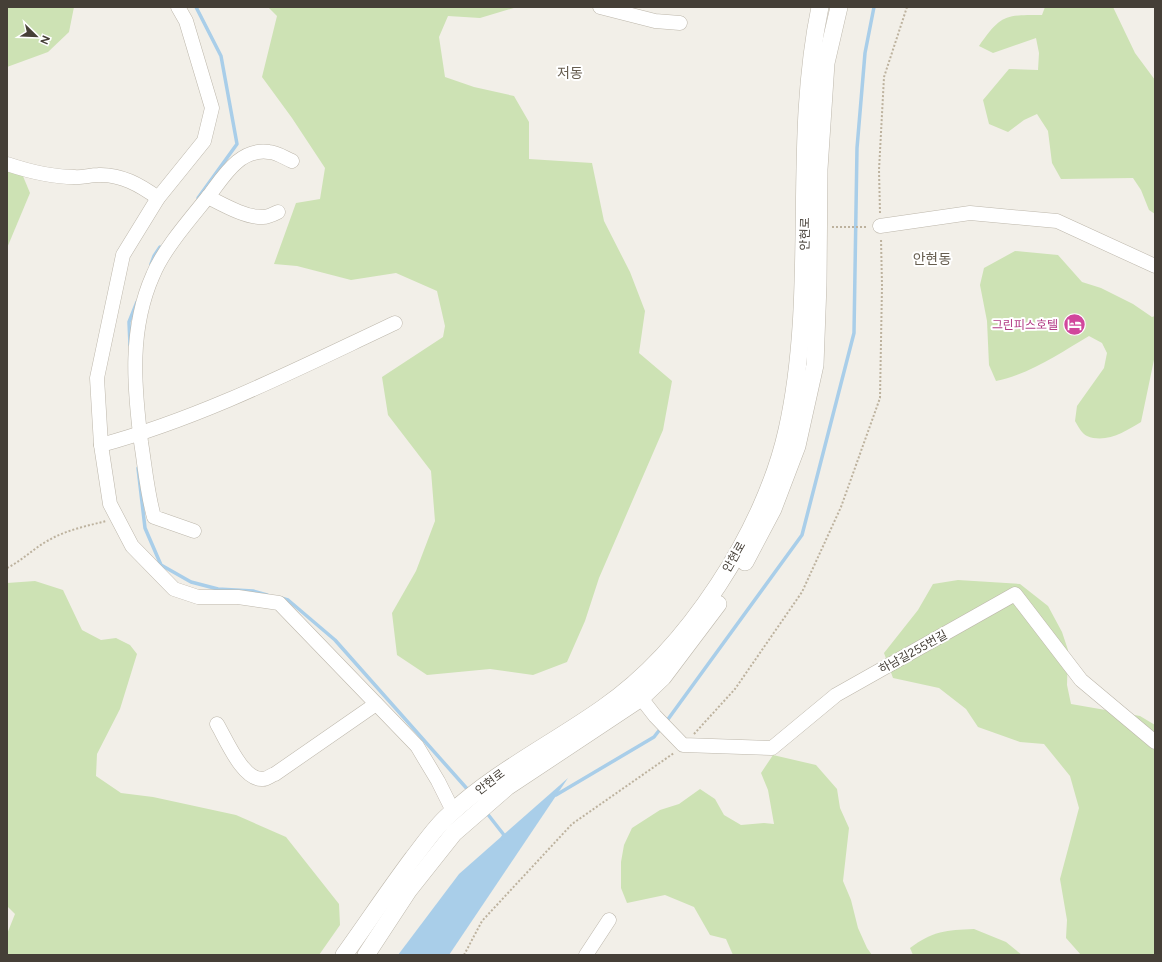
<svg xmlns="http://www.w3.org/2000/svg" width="1162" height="962" font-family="Figtree,'Noto Sans KR',sans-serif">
	<rect width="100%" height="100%" fill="#f2efe8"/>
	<g fill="#cde2b4">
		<polygon points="7,7 74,7 69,32 48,52 7,67"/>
		<polygon points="268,7 517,7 480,18 448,16 439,37 445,77 474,87 514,96 529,122 529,159 592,163 604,221 630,272 645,311 639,353 672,381 663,430 599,578 585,621 567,662 533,675 490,669 427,675 397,655 392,613 416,571 435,521 431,471 388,415 382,377 443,337 445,326 437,291 396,273 351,280 297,266 274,264 296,203 320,199 325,168 292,118 262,77 277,16"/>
		<path d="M 1045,7 L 1113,7 L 1135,53 L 1155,80 L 1155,214 L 1149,210 L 1141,190 L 1133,178 L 1061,179 L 1052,163 L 1048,131 L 1037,114 L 1024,120 L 1008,132 L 989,124 L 983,100 L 1009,69 L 1038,70 L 1039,53 L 1036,38 L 993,53 L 979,46 C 1001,15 1004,15 1042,15 Z"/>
		<polygon points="7,167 20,169 30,193 7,248"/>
		<path d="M 1015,251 L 1058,255 L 1082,282 L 1101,288 L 1133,304 L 1152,317 L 1155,316 L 1155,355 L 1141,422 C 1126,431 1106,444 1087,436 C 1082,434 1078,426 1075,421 L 1077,406 L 1104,368 L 1107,353 L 1102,343 L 1089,336 C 1060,353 1030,374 996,381 L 989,365 L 987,321 L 980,285 L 984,268 Z"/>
		<polygon points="958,580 1020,584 1048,606 1062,632 1068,650 1067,685 1071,704 1140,716 1155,725 1155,955 1081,955 1066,938 1067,920 1060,879 1079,808 1070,776 1044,744 1020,742 978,727 966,709 939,688 893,678 884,653 918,610 933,584"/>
		<polygon points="35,581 63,590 82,630 101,640 116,638 130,645 137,654 120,709 97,754 96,776 121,793 153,797 236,815 286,837 339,904 340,925 319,955 7,955 7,934 15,914 7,906 7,583"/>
		<polygon points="773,755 816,765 837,789 840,808 849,828 843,881 851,900 858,928 867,948 872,955 733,955 726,939 710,935 694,907 665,895 627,903 621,888 621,862 624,845 632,828 660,810 679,804 700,789 715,799 724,815 741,825 764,823 774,824 768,790 761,773"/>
		<path d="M 974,929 L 1006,942 L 1022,955 L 913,955 L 910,948 C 933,931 946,930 974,929 Z"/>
	</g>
	<polygon fill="#a9cee9" points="568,778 449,955 398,955 459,874"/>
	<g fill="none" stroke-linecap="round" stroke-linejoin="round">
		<g stroke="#a9cee9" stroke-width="3.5">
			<polyline points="196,7 221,56 237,144 198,198"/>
			<polyline points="151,264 154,256 160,247"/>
			<polyline points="130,345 129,322 137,302"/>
			<polyline points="138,468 145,528 161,565 191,582 218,589 253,591 267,595"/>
			<polyline points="281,598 288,600 335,640 469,791"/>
			<polyline points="666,722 802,535 854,333 857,148 865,53 874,7"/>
			<polyline points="556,795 654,737 661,728"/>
			<polyline points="486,812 504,835 502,839"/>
		</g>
		<defs>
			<g id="minor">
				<polyline points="178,7 186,21 212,108 204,141 158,198 123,255 97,378 101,445 110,504 132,546 174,589 198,597 238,597 279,603 417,746 438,781 453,811"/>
				<polyline points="600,7 655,21 680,23"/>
				<path d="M 7,164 C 28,171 52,177 74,177 C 82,178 90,175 98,175 C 121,174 140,185 158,198"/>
				<path d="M 208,197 C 222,204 246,218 263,217 C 268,217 274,214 278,212"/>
				<polyline points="880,226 970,213 1057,221 1155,266"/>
				<path d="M 101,445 C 204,417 299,368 395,323"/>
				<path d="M 194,531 L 154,517 C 147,492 145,467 141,442 C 134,386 129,329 153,275 C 164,248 192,217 211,193 C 225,174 241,148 269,152 C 276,152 285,158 292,161"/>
				<polyline points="641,698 655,716 683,745 772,748 836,695 1015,594 1081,680 1155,742"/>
				<path d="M 217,724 C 226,739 243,781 263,779 C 267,779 271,775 275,774 L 376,704"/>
				<polyline points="586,955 609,920"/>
			</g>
			<g id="tertiary">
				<polyline points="745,562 773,509 797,446 815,365 818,284 819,169 826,63 839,7"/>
				<path d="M 344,955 C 367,923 389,890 413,858 C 425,843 435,827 449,815 C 495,772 552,744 603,708 C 687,650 765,530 787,430 C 818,291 791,146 820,7"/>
				<polyline points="366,955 408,891 454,833 507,787 641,698 663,677 718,604"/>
			</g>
		</defs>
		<use href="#minor" stroke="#bdb7ab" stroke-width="15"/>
		<use href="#tertiary" stroke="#bdb7ab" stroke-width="18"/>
		<g stroke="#bdb29e" stroke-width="2" stroke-dasharray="2 2" stroke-linecap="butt">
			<polyline points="880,213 879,170 884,77 907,7"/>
			<polyline points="832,227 867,227"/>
			<path d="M 7,568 C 23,560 34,548 49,540 C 66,530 87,526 106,521"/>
			<polyline points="694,734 735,689 802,592 841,507 880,398 882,286 881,238"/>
			<polyline points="464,955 482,921 572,824 674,753"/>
		</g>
		<use href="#minor" stroke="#fff" stroke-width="14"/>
		<use href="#tertiary" stroke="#fff" stroke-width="17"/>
	</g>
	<defs>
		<symbol id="hotel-disc" viewBox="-11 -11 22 22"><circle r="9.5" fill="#d1479c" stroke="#fff"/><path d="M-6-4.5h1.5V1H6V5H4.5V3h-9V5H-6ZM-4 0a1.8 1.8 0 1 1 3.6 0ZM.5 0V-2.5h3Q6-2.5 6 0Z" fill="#fff"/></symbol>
	</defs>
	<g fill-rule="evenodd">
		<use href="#hotel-disc" x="1062" y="312" width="25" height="25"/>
	</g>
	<g text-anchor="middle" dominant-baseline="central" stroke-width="4" stroke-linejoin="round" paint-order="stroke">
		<g font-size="12" fill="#453f37" stroke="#fff">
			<text transform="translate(805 234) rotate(-89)">안현로</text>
			<text transform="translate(734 557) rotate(-60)">안현로</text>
			<text transform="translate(913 652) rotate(-29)">하남길255번길</text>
			<text transform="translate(490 782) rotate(-37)">안현로</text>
		</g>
		<g font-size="12" fill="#b23c85" stroke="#fff" text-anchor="end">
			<text x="1058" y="325">그린피스호텔</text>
		</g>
		<g font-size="14" fill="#665d4f" stroke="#fff">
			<text x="570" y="73">저동</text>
			<text x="932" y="259">안현동</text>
		</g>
	</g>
	<rect width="1162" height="962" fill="none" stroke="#453f37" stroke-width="16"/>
	<g transform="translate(36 36) rotate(113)" stroke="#ffffff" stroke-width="3" paint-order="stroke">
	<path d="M0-3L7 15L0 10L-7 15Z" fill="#453f37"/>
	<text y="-6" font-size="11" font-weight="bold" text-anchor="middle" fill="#453f37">N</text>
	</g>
</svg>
